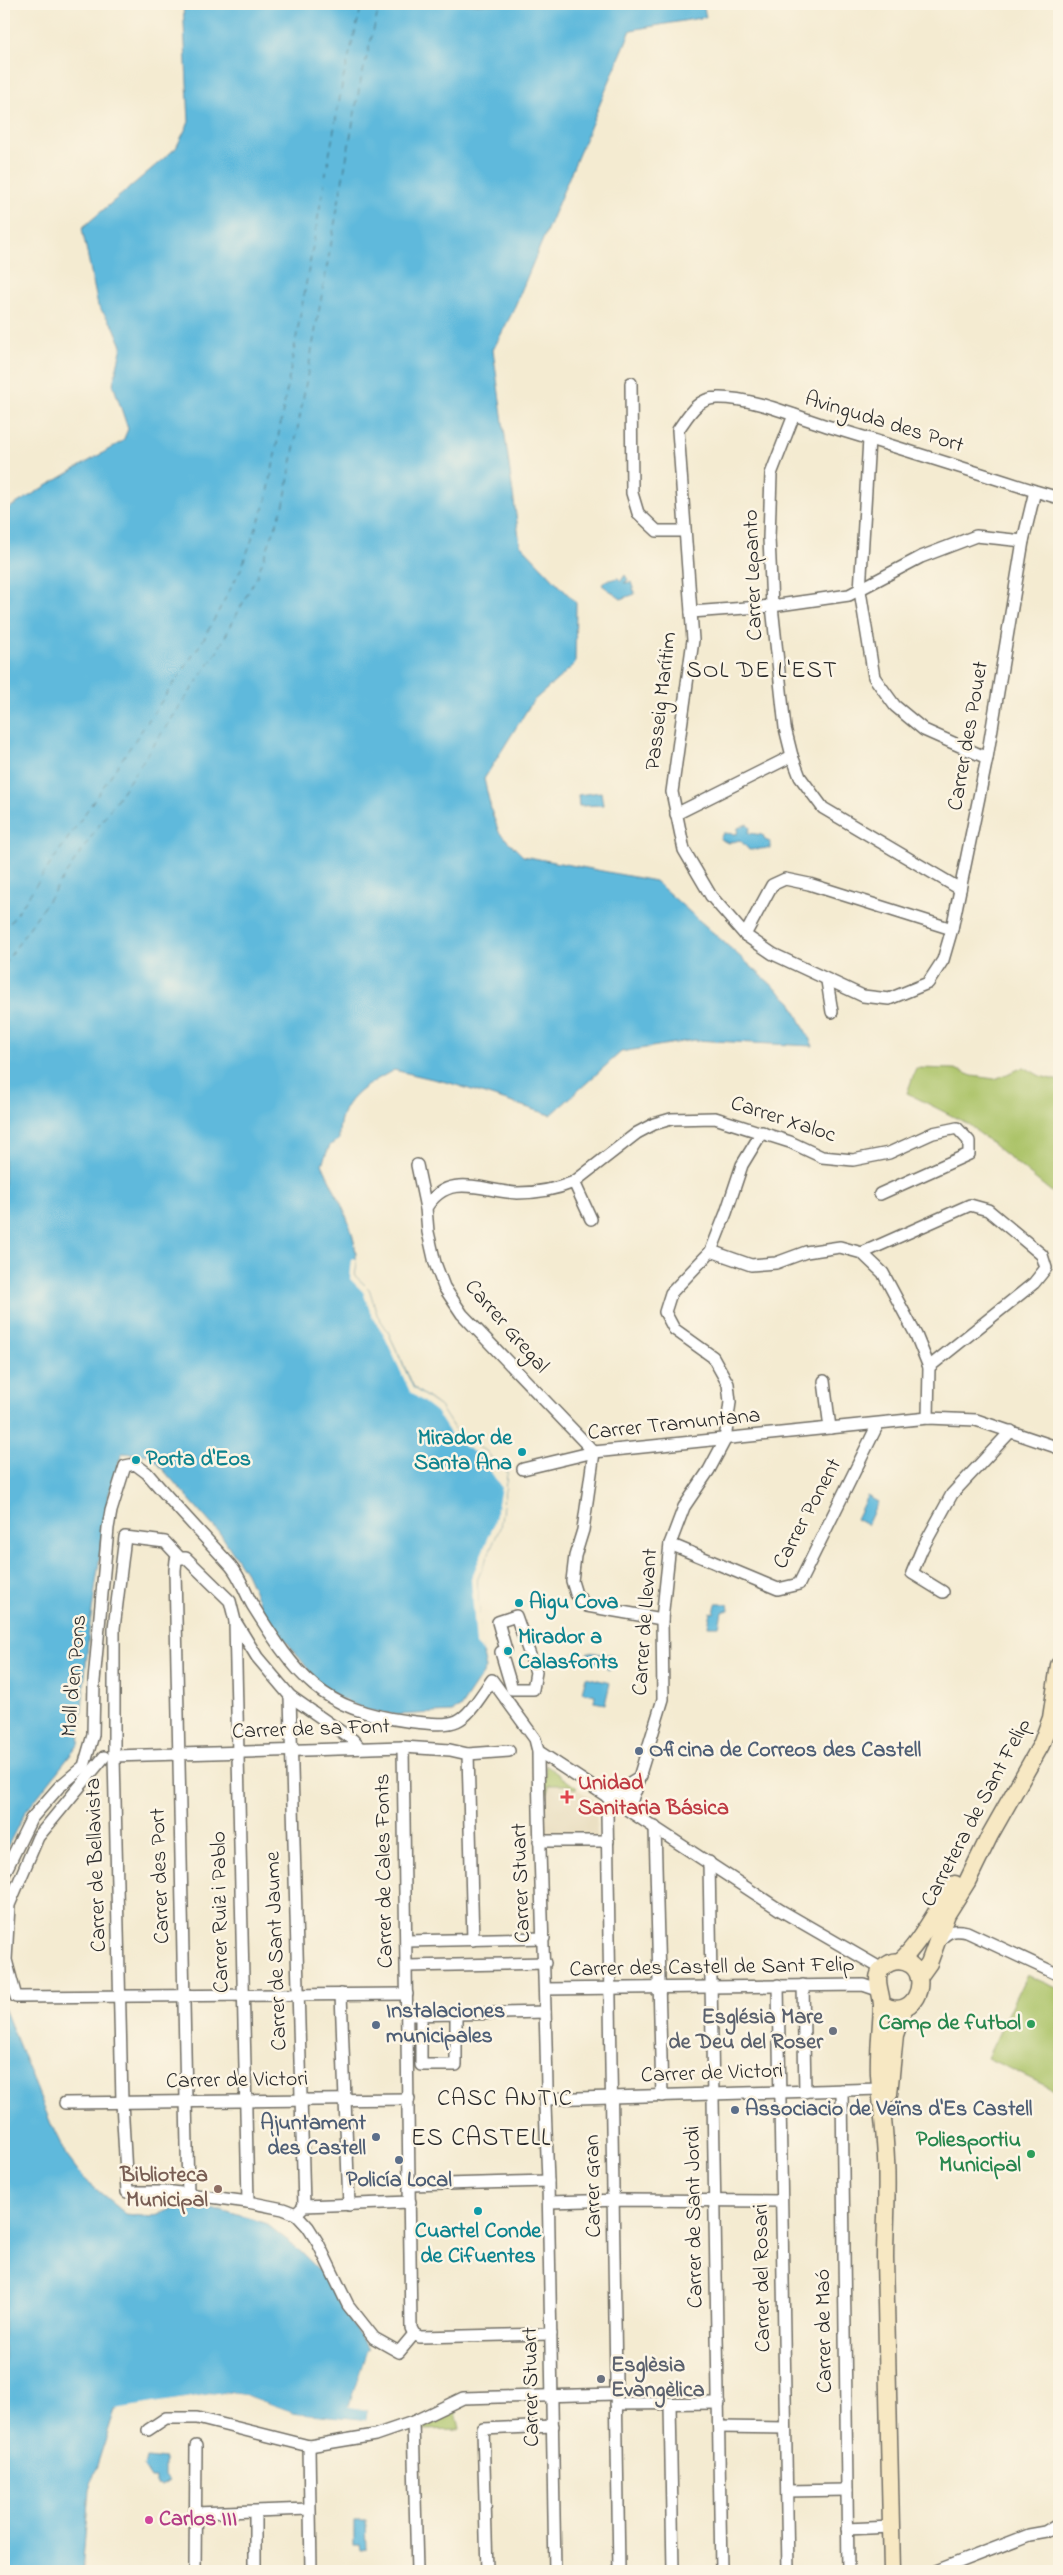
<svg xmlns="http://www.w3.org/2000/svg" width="1063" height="2575" font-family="'Indie Flower',sans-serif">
	<rect width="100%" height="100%" fill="#fcf5e5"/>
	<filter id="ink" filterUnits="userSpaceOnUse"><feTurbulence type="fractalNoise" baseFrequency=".02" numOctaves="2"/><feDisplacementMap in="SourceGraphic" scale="10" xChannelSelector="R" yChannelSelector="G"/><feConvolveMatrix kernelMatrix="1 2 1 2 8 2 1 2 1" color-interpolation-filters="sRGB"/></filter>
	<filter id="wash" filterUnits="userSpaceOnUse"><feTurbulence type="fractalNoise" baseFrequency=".0096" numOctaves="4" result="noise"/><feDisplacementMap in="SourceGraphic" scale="20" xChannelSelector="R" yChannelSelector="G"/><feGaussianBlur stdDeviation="1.12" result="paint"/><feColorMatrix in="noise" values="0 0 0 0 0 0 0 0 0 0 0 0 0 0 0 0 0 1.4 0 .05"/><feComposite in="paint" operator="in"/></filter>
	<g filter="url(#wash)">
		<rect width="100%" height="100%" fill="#f4ebd1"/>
		<polygon fill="#e6daba" points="545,1766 596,1802 597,1838 546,1838"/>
		<g fill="#abc368" stroke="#6b774a">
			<polygon points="1024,1067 1040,1076 1059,1081 1059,1198 968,1124 907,1093 916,1068 955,1069 972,1076 995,1079"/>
			<polygon points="545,1766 547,1766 577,1788 575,1790 568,1785 549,1785 548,1792 545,1793"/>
			<polygon points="1027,1975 1059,1989 1059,2092 987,2058"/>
			<polygon points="456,2411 460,2429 422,2430 422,2425"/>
		</g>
		<g fill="#5fb9dc" stroke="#457284">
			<path d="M 183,4 L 703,4 L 706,17 L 631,30 L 512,313 L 493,350 L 520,544 L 576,603 L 575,664 L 532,702 L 484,779 L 492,813 L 499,832 L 523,856 L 655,881 L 791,1002 L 813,1046 L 694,1040 L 621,1052 L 551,1115 L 450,1083 L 394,1070 C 363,1087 337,1100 339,1140 L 330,1145 L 322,1164 C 338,1199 362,1237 355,1276 L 369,1289 L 377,1315 L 387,1330 L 414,1388 L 440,1407 L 459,1437 L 487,1452 L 493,1460 L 505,1467 L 507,1473 L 500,1527 L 477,1580 L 481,1644 L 486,1669 L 460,1708 L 452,1712 L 398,1715 L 367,1710 L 339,1698 L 319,1683 L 264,1613 L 246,1573 L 222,1536 L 150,1455 L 122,1453 L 109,1494 L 89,1631 L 79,1744 L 24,1814 L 4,1853 L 4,511 L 123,441 L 128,429 L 113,384 L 122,346 L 114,327 L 98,306 L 82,228 L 176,148 L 189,122 Z"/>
			<polygon points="625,575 628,580 624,583 631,582 635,594 621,599 602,585 605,581 618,578 621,581"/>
			<polygon points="601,792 603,805 579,806 578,795"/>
			<polygon points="747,824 750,828 748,833 763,835 765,840 770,842 770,848 749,850 740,840 728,843 720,839 723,833 737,834 738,828"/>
			<polygon points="867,1496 878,1502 867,1525 856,1519"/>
			<polygon points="716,1604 728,1604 729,1610 722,1612 719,1626 708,1626 711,1612 714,1613"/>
			<polygon points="588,1652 610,1655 613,1667 608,1670 604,1665 587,1662"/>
			<polygon points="586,1677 610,1683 605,1704 594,1702 595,1695 582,1692"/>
			<polygon points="4,2008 51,2124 66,2155 85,2180 126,2214 150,2217 173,2209 221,2210 265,2223 295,2246 326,2277 345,2314 369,2350 367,2351 349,2406 368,2410 366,2420 295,2413 245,2395 223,2392 115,2410 89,2490 82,2571 4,2571"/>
			<polygon points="146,2458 165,2460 165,2476 169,2481 161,2486 156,2485 156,2478 151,2478 144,2467"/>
			<polygon points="354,2521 366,2521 367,2549 361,2550 360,2545 354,2545"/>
		</g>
		<g fill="#f4ebd1">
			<polygon points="352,1258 357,1259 355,1276 369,1289 377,1315 387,1330 413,1388 440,1407 459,1437 487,1452 493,1460 505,1467 507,1473 500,1527 477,1580 483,1652 476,1645 471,1579 494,1524 501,1487 488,1468 492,1463 455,1441 436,1412 410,1392 383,1333 372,1317 363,1292 350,1279"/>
			<polygon points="369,2350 371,2352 352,2405 370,2409 366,2423 294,2416 244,2398 223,2395 121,2411 115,2409 223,2392 245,2395 295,2413 366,2420 368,2410 349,2407 367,2351"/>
		</g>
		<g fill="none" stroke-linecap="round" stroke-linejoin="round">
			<g stroke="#3d5d69" stroke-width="1" stroke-dasharray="6 5" stroke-linecap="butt">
				<polyline points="4,932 202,642 241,569 267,499 343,80 362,4"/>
				<polyline points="4,965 217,652 257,576 284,504 360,84 380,4"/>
			</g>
		</g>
	</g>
	<g filter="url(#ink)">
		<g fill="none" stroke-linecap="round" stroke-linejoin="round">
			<defs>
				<g id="street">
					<polyline points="631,383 632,493 638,513 657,531 685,531"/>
					<polyline points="794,415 771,474 769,538 772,606 785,728 792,756 800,777 823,808 960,889"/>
					<polyline points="869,439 860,591 874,677 895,706 924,730 987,758"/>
					<path d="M 1035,491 L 1023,541 L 987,758 L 952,929 L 943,960 L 928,983 L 889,999 L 863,996 L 773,954 L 745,935 L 711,896 L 684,850 L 672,792 L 693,640 L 678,430 C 688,416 697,398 717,398 C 751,397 795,416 827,426 C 897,447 966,469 1035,491 L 1059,498"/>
					<polyline points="691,612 772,606 849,595 921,557 976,536 1023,541"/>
					<polyline points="676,814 792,756"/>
					<polyline points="745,935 772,885 785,879 809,884 952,929"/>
					<polyline points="827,981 832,1012"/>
					<polyline points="417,1165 426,1208"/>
					<polyline points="574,1182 591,1219"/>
					<polyline points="711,1251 751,1265 776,1263 806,1252 840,1247 862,1253 883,1273 916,1335 929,1367 928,1418"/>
					<polyline points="862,1253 970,1205 988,1210 1042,1255 1046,1268 1034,1283 929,1367"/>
					<polyline points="824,1381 830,1428"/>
					<polyline points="523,1469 594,1452 928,1418 976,1420 1059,1448"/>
					<polyline points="670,1544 778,1589 799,1584 878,1424"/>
					<polyline points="180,1558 176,1560 175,1570 188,2195"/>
					<polyline points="943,1592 912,1573 922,1549 952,1494 1011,1431"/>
					<polygon points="516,1616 536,1672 533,1689 512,1689 501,1652 506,1650 498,1622"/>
					<path d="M 662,1619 L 587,1606 L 576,1594 L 572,1581 L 575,1556 L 583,1530 L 594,1452 L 462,1314 L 444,1287 L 435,1263 L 428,1232 L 426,1208 C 448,1171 482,1191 517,1193 C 536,1193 557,1189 574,1182 L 637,1133 L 654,1124 L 671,1119 L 715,1118 L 790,1142 L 822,1157 L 853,1160 L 889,1153 L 933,1133 L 957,1128 L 969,1141 L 969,1154 L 880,1194"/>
					<polyline points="235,1621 248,2202"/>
					<polyline points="290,1696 304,2206"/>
					<polyline points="403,1747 411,2328 414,2334"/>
					<polyline points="538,1751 780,1910 882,1969"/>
					<polyline points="468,1754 473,1940"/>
					<polyline points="114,1756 403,1747 450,1750 468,1754 509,1751"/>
					<polyline points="104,1757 38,1837 9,1905 6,1960 16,1997 407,1994"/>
					<polyline points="607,1797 641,1776"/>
					<polyline points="629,1810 663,1699 662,1619 670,1544 684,1507 709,1470 725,1440 730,1402 728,1384 713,1357 674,1329 665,1312 671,1293 711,1251 726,1213 742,1165 762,1132"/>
					<polyline points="655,1827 662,2096"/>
					<polyline points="539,1841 608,1841"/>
					<polyline points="709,1862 721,2571"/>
					<path d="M 4,1874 L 31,1819 L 59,1787 L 84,1766 L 93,1735 L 94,1681 L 108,1528 L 111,1511 L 125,1466 L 135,1464 L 147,1473 C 174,1505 203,1535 231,1566 C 241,1578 245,1593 253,1606 C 297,1676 321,1710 407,1721 C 463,1728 461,1725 492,1680 L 535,1739 L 538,1751 C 539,1864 545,1976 547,2088 L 545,2105 L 548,2181 L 555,2571"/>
					<polyline points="407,1941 544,1938"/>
					<path d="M 939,1941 C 948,1931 953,1929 967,1932 L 1059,1975"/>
					<polyline points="407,1966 545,1963"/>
					<polyline points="778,1985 788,2571"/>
					<polyline points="803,1985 805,2092"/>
					<polyline points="545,1989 863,1985 878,1990"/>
					<polyline points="341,1994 349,2205"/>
					<polyline points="456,2014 545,2012"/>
					<polyline points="408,2015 456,2014 456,2065 421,2065 421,2015"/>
					<polyline points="842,2090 848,2571"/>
					<polyline points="545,2099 880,2089"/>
					<polyline points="65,2103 409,2099"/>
					<polyline points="410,2185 548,2181"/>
					<polyline points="410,2202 304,2206 296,2214 308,2227 318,2243 348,2305 374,2338 399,2352 414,2334"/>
					<polyline points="549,2202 622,2200 781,2201"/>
					<polyline points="296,2214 283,2209 248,2202 173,2192 127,2192 122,2102 114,1756 114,1628 125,1537 165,1542 180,1558 186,1558 230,1601 235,1621 257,1657 290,1696 353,1740 360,1748"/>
					<polyline points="414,2334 420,2337 551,2334"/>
					<polyline points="616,2404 719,2403"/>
					<polyline points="670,2404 673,2571"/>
					<polyline points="413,2422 417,2571"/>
					<polyline points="719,2427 785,2428"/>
					<polyline points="148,2430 166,2418 197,2418 309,2446 375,2435 413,2422 463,2398 616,2394"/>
					<polyline points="309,2446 311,2571"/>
					<polyline points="787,2491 847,2490"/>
					<polyline points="255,2512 255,2571"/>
					<polyline points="195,2513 309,2509"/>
					<polyline points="847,2529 891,2527"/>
					<polyline points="195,2571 196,2446"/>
					<polyline points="487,2571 483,2429 553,2426"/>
					<polyline points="619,2571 607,1812 636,1790"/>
					<polyline points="936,2571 1029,2535 1046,2532 1059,2524"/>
				</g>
				<g id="secondary">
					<path d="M 900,1961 C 921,1943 937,1907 955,1884"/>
					<polyline points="919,1977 929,1963 947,1914 967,1882 990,1835 1041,1745 1051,1718 1059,1665"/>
					<path d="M 882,2004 C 913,2023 931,1980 911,1965 C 905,1961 897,1960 890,1963 C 869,1973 882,1990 882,2006 C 881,2029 878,2051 879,2074 C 881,2103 885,2131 886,2160 C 888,2193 885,2226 885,2258 C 887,2363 890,2467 892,2571"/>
					<polyline points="889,2094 895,2035 904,2009"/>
				</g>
			</defs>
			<use href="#street" stroke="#716e65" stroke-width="14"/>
			<use href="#secondary" stroke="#716e65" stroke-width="19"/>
			<use href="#street" stroke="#fff" stroke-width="11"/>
			<use href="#secondary" stroke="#f7e8c3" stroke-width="16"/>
		</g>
	</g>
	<g fill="#0f9aa8" stroke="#fcf5e5" stroke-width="2">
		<circle cx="522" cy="1452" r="5"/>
		<circle cx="136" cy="1460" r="5"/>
		<circle cx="519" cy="1603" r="5"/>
		<circle cx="508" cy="1651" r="5"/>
		<circle cx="478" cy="2211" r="5"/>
	</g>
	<g fill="#5c6f8a" stroke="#fcf5e5" stroke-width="2">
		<circle cx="639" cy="1751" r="5"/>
		<circle cx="376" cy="2025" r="5"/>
		<circle cx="735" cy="2110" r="5"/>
		<circle cx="376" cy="2137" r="5"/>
		<circle cx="399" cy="2160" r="5"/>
	</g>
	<path fill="#e0444e" stroke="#fcf5e5" stroke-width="2" d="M564.5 1789.5h5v5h5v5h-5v5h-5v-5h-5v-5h5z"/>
	<g fill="#2e9e5b" stroke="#fcf5e5" stroke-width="2">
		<circle cx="1031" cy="2024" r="5"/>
		<circle cx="1031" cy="2154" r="5"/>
	</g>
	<g fill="#6b7280" stroke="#fcf5e5" stroke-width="2">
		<circle cx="833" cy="2031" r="5"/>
		<circle cx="601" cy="2379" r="5"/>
	</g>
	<circle fill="#8d6e63" stroke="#fcf5e5" stroke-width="2" cx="218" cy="2189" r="5"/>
	<circle fill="#d1479c" stroke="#fcf5e5" stroke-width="2" cx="149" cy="2520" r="5"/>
	<g text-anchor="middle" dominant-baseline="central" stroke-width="5" stroke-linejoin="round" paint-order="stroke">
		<g font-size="22" fill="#2b2b2b" stroke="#fcf5e5">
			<text transform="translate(884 423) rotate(17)">Avinguda des Port</text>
			<text transform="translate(754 575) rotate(-92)">Carrer Lepanto</text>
			<text transform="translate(662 701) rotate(-83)">Passeig Marítim</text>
			<text transform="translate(969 736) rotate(-80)">Carrer des Pouet</text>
			<text transform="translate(783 1120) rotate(18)">Carrer Xaloc</text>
			<text transform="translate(506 1327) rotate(49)">Carrer Gregal</text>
			<text transform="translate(674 1425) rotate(-6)">Carrer Tramuntana</text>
			<text transform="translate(808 1514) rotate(-62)">Carrer Ponent</text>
			<text transform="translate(646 1622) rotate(-86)">Carrer de Llevant</text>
			<text transform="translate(75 1676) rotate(-85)">Moll d'en Pons</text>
			<text transform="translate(311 1730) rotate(-2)">Carrer de sa Font</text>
			<text transform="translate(977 1813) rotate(-62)">Carretera de Sant Felip</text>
			<text transform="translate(97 1865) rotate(-92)">Carrer de Bellavista</text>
			<text transform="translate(385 1871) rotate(-91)">Carrer de Cales Fonts</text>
			<text transform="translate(161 1876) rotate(-92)">Carrer des Port</text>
			<text transform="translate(522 1883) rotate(-92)">Carrer Stuart</text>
			<text transform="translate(221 1912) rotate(-91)">Carrer Ruiz i Pablo</text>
			<text transform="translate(277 1951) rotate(-92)">Carrer de Sant Jaume</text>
			<text transform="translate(712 1968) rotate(-1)">Carrer des Castell de Sant Felip</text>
			<text transform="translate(712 2074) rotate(-2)">Carrer de Victori</text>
			<text transform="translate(237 2081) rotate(-1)">Carrer de Victori</text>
			<text transform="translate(594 2186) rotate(-91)">Carrer Gran</text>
			<text transform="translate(695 2217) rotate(-91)">Carrer de Sant Jordi</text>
			<text transform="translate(763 2278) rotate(-91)">Carrer del Rosari</text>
			<text transform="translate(825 2331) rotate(-91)">Carrer de Maó</text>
			<text transform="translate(532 2387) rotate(-91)">Carrer Stuart</text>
		</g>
		<g font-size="22" font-weight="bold" fill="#0d838f" stroke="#fcf5e5" text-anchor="start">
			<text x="512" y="1439" text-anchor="end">Mirador de<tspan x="512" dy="25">Santa Ana</tspan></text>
			<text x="146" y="1460">Porta d'Eos</text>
			<text x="529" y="1603">Aigu Cova</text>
			<text x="518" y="1638">Mirador a<tspan x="518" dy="25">Calasfonts</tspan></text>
			<text x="478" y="2232" text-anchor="middle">Cuartel Conde<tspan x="478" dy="25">de Cifuentes</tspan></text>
		</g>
		<g font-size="22" font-weight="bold" fill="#4e5e75" stroke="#fcf5e5" text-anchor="start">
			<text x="649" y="1751">Oficina de Correos des Castell</text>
			<text x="386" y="2012">Instalaciones<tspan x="386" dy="25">municipales</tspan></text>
			<text x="745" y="2110">Associacio de Veïns d'Es Castell</text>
			<text x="366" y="2124" text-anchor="end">Ajuntament<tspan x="366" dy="25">des Castell</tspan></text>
			<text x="399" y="2181" text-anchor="middle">Policía Local</text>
		</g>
		<g font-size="22" font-weight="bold" fill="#be3a42" stroke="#fcf5e5" text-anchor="start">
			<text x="578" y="1784">Unidad<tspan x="578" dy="25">Sanitaria Básica</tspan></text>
		</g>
		<g font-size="22" font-weight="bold" fill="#5b616d" stroke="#fcf5e5" text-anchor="end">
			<text x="823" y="2018">Església Mare<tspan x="823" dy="25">de Deu del Roser</tspan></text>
			<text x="611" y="2366" text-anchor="start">Esglèsia<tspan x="611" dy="25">Evangèlica</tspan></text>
		</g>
		<g font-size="22" font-weight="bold" fill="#27864d" stroke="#fcf5e5" text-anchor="end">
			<text x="1021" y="2024">Camp de futbol</text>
			<text x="1021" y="2141">Poliesportiu<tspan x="1021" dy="25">Municipal</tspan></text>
		</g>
		<g font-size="22" font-weight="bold" fill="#785e54" stroke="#fcf5e5" text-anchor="end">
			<text x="208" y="2176">Biblioteca<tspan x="208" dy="25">Municipal</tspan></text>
		</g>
		<g font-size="22" font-weight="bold" fill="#b23c85" stroke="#fcf5e5" text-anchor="start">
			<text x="159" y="2520">Carlos III</text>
		</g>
		<g font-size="24" letter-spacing="1" fill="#2b2b2b" stroke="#fcf5e5">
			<text x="762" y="671">SOL DE L'EST</text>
			<text x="505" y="2099">CASC ANTIC</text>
		</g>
		<g font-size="25" letter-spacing="1" fill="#2b2b2b" stroke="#fcf5e5">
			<text x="481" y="2139">ES CASTELL</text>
		</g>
	</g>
	<rect width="1063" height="2575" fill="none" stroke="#fcf5e5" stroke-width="20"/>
</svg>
